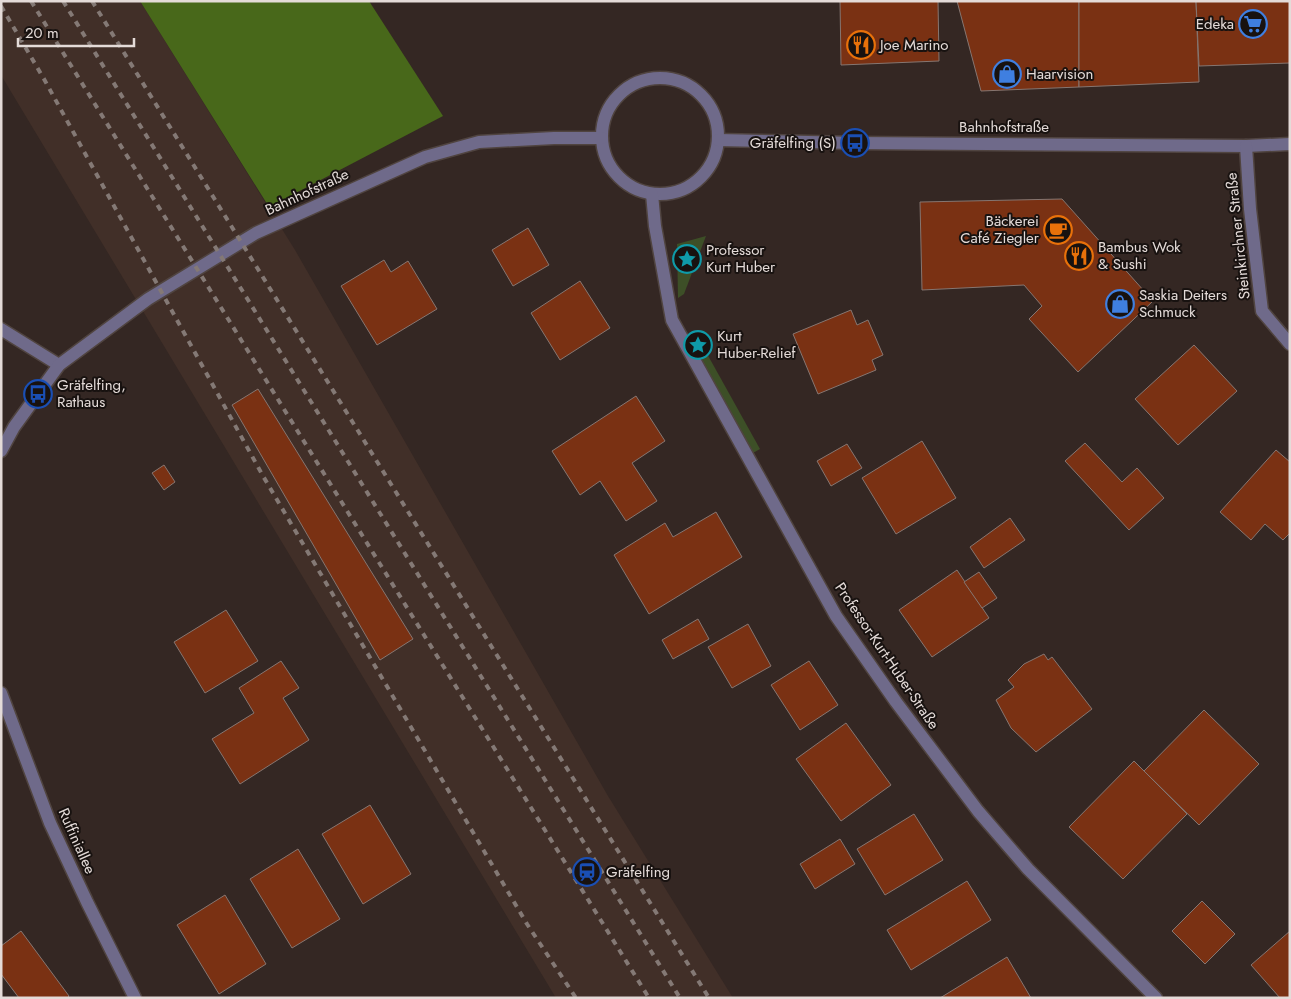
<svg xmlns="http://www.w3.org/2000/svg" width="1291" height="999" font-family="Jost,sans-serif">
	<rect width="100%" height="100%" fill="#342723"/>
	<polygon fill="#412f28" points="1,1 140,1 295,250 608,796 733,998 556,998 1,75"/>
	<g fill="#3d4f27">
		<polygon points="706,236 684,294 678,298 677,244"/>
		<polygon points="701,343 760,449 753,453 694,347"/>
	</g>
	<polygon fill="#48681a" points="140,1 369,1 443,116 269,207"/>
	<g fill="#7a3113" stroke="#867671">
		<polygon points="840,1 938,1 939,61 841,65"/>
		<polygon points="957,1 1079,1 1079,87 981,91"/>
		<polygon points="1079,1 1196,1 1199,82 1079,87"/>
		<polygon points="1196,1 1290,1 1290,63 1199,66"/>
		<polygon points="1062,199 1153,301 1078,372 1029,319 1042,306 1024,285 922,290 920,202"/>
		<polygon points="528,228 549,265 513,286 492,250"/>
		<polygon points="384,260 391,272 408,261 437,309 377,345 341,286"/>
		<polygon points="580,281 610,328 560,360 531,313"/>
		<polygon points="851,310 857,325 868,320 883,355 872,360 876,370 818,394 793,334"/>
		<polygon points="1194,345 1237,391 1178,445 1135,399"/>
		<polygon points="258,389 413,639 380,660 232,405"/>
		<polygon points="636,396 665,441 632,463 657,501 626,521 600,481 580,495 552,451"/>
		<polygon points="922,441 956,498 896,534 862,478"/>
		<polygon points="1085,443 1122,482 1137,468 1164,498 1129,530 1065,461"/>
		<polygon points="847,444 862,468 831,486 817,461"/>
		<polygon points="1276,450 1290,462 1290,533 1283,540 1265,524 1251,540 1220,512"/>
		<polygon points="164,465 175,482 164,490 152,473"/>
		<polygon points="716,512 742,557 649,614 614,555 665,523 673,537"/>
		<polygon points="1010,518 1025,540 984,568 970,547"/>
		<polygon points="957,570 989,618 932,657 899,610"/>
		<polygon points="979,572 997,598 982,608 964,582"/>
		<polygon points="226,610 258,661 205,693 174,642"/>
		<polygon points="698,619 709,639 673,659 662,640"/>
		<polygon points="748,624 771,666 732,688 708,647"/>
		<polygon points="1044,654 1048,660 1052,657 1092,709 1036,752 1011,728 996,700 1014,687 1008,680 1024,664"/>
		<polygon points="281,661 299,688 283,698 309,740 240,784 212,739 254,713 239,688"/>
		<polygon points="809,661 838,705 800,730 771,685"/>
		<polygon points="1204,710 1259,764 1199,825 1144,771"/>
		<polygon points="846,723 891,785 841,821 796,759"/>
		<polygon points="1134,761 1187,814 1123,879 1069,827"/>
		<polygon points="370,805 411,874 363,904 322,834"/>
		<polygon points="914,814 943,860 885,895 857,849"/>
		<polygon points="840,839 855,864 815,889 800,864"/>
		<polygon points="298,849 340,919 292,948 250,879"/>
		<polygon points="967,881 991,920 911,970 887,930"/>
		<polygon points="225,895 266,964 219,994 177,925"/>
		<polygon points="1202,901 1235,934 1205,964 1172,931"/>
		<polygon points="21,931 69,996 67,998 19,998 1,974 1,946"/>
		<polygon points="1290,931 1290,998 1280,998 1251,965"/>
		<polygon points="1007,957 1031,998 940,998"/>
	</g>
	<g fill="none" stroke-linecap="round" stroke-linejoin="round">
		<defs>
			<g id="minor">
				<circle cx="660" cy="136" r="58"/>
				<polyline points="718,140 855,143 1246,146 1290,144"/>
				<polyline points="1246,146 1250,209 1262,311 1290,344"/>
				<polyline points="652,194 655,226 672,320 836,616 896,702 978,811 1028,869 1156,998"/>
				<polyline points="1,329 59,365"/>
				<polyline points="1,451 14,427 59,365 148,299 256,233 425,157 479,142 554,138 602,138"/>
				<polyline points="1,693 50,823 87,902 135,998"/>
			</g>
		</defs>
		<use href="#minor" stroke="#504440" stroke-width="15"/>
		<use href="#minor" stroke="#6f6a8a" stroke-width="12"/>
		<g stroke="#847975" stroke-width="4" stroke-dasharray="6 6" stroke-linecap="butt">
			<polyline points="31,1 649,998"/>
			<polyline points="63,1 680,998"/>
			<polyline points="92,1 709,998"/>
			<polyline points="1,6 44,79 263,476 527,924 576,998"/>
		</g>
	</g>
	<defs>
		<symbol id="supermarket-ring" viewBox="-11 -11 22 22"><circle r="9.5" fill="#181210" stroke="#3f7fe0" stroke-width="1.5"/><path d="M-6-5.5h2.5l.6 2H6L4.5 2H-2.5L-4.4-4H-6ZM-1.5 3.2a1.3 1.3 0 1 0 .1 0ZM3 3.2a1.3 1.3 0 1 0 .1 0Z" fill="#3f7fe0"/></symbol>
		<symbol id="restaurant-ring" viewBox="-11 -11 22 22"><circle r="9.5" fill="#181210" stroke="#e8710a" stroke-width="1.5"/><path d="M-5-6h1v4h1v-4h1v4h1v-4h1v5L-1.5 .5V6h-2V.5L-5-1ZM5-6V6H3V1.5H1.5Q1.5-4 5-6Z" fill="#e8710a"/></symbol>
		<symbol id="shop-ring" viewBox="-11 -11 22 22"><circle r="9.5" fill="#181210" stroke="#3f7fe0" stroke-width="1.5"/><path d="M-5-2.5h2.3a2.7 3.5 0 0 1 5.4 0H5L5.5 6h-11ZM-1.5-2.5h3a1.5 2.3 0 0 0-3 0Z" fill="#3f7fe0"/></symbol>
		<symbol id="bus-ring" viewBox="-11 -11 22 22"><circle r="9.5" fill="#181210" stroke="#1a4fb4" stroke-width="1.5"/><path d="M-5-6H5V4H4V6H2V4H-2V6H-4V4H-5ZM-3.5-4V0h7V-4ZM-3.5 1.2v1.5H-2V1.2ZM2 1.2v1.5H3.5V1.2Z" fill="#1a4fb4"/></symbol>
		<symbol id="cafe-ring" viewBox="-11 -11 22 22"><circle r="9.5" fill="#181210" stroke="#e8710a" stroke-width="1.5"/><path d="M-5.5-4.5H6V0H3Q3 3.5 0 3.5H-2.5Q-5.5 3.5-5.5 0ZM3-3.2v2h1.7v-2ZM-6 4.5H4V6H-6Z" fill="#e8710a"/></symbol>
		<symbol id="sight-ring" viewBox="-11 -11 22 22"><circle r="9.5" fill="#181210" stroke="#0f9aa8" stroke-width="1.5"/><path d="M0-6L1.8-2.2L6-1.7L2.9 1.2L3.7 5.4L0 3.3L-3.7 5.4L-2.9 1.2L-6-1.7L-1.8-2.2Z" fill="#0f9aa8"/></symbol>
		<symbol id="station-ring" viewBox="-11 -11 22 22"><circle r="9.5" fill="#181210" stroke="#1a4fb4" stroke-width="1.5"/><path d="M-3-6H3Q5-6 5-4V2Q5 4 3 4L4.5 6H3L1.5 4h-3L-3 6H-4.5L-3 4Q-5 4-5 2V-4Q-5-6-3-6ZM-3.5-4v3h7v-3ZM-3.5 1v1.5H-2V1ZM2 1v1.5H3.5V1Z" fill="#1a4fb4"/></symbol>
	</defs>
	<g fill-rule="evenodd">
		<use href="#supermarket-ring" x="1237" y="8" width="32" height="32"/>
		<use href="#restaurant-ring" x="845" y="29" width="32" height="32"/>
		<use href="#shop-ring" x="991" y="58" width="32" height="32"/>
		<use href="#bus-ring" x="839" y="127" width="32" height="32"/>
		<use href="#cafe-ring" x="1042" y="214" width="32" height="32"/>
		<use href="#restaurant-ring" x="1063" y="240" width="32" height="32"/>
		<use href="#sight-ring" x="671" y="243" width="32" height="32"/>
		<use href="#shop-ring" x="1104" y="288" width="32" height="32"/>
		<use href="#sight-ring" x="682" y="329" width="32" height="32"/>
		<use href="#bus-ring" x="22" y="378" width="32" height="32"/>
		<use href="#station-ring" x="571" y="856" width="32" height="32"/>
	</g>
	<g text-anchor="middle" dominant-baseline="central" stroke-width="4" stroke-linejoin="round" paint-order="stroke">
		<g font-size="15" fill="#e4dbd8" stroke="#181210" text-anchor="start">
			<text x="1234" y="24" text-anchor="end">Edeka</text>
			<text x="880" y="45">Joe Marino</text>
			<text x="1026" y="74">Haarvision</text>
			<text x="836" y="143" text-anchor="end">Gräfelfing (S)</text>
			<text x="1039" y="221" text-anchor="end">Bäckerei<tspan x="1039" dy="17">Café Ziegler</tspan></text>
			<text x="1098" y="247">Bambus Wok<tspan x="1098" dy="17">&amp; Sushi</tspan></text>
			<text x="706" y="250">Professor<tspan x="706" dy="17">Kurt Huber</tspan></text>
			<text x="1139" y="295">Saskia Deiters<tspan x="1139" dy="17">Schmuck</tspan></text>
			<text x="717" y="336">Kurt<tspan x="717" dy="17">Huber-Relief</tspan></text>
			<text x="57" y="385">Gräfelfing,<tspan x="57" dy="17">Rathaus</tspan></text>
			<text x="606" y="872">Gräfelfing</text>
		</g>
		<g font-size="15" fill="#e4dbd8" stroke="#181210">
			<text x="1004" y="127">Bahnhofstraße</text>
			<text transform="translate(307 192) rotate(-25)">Bahnhofstraße</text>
			<text transform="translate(1238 236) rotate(-96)">Steinkirchner Straße</text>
			<text transform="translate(887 656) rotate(56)">Professor-Kurt-Huber-Straße</text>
			<text transform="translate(77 841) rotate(66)">Ruffiniallee</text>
		</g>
	</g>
	<rect width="1291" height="999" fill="none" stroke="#e4dbd8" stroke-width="5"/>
	<path d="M18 38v8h116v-8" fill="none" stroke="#e4dbd8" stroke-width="2.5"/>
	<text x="25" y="38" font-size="15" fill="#e4dbd8" stroke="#181210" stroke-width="4" paint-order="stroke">20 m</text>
</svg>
